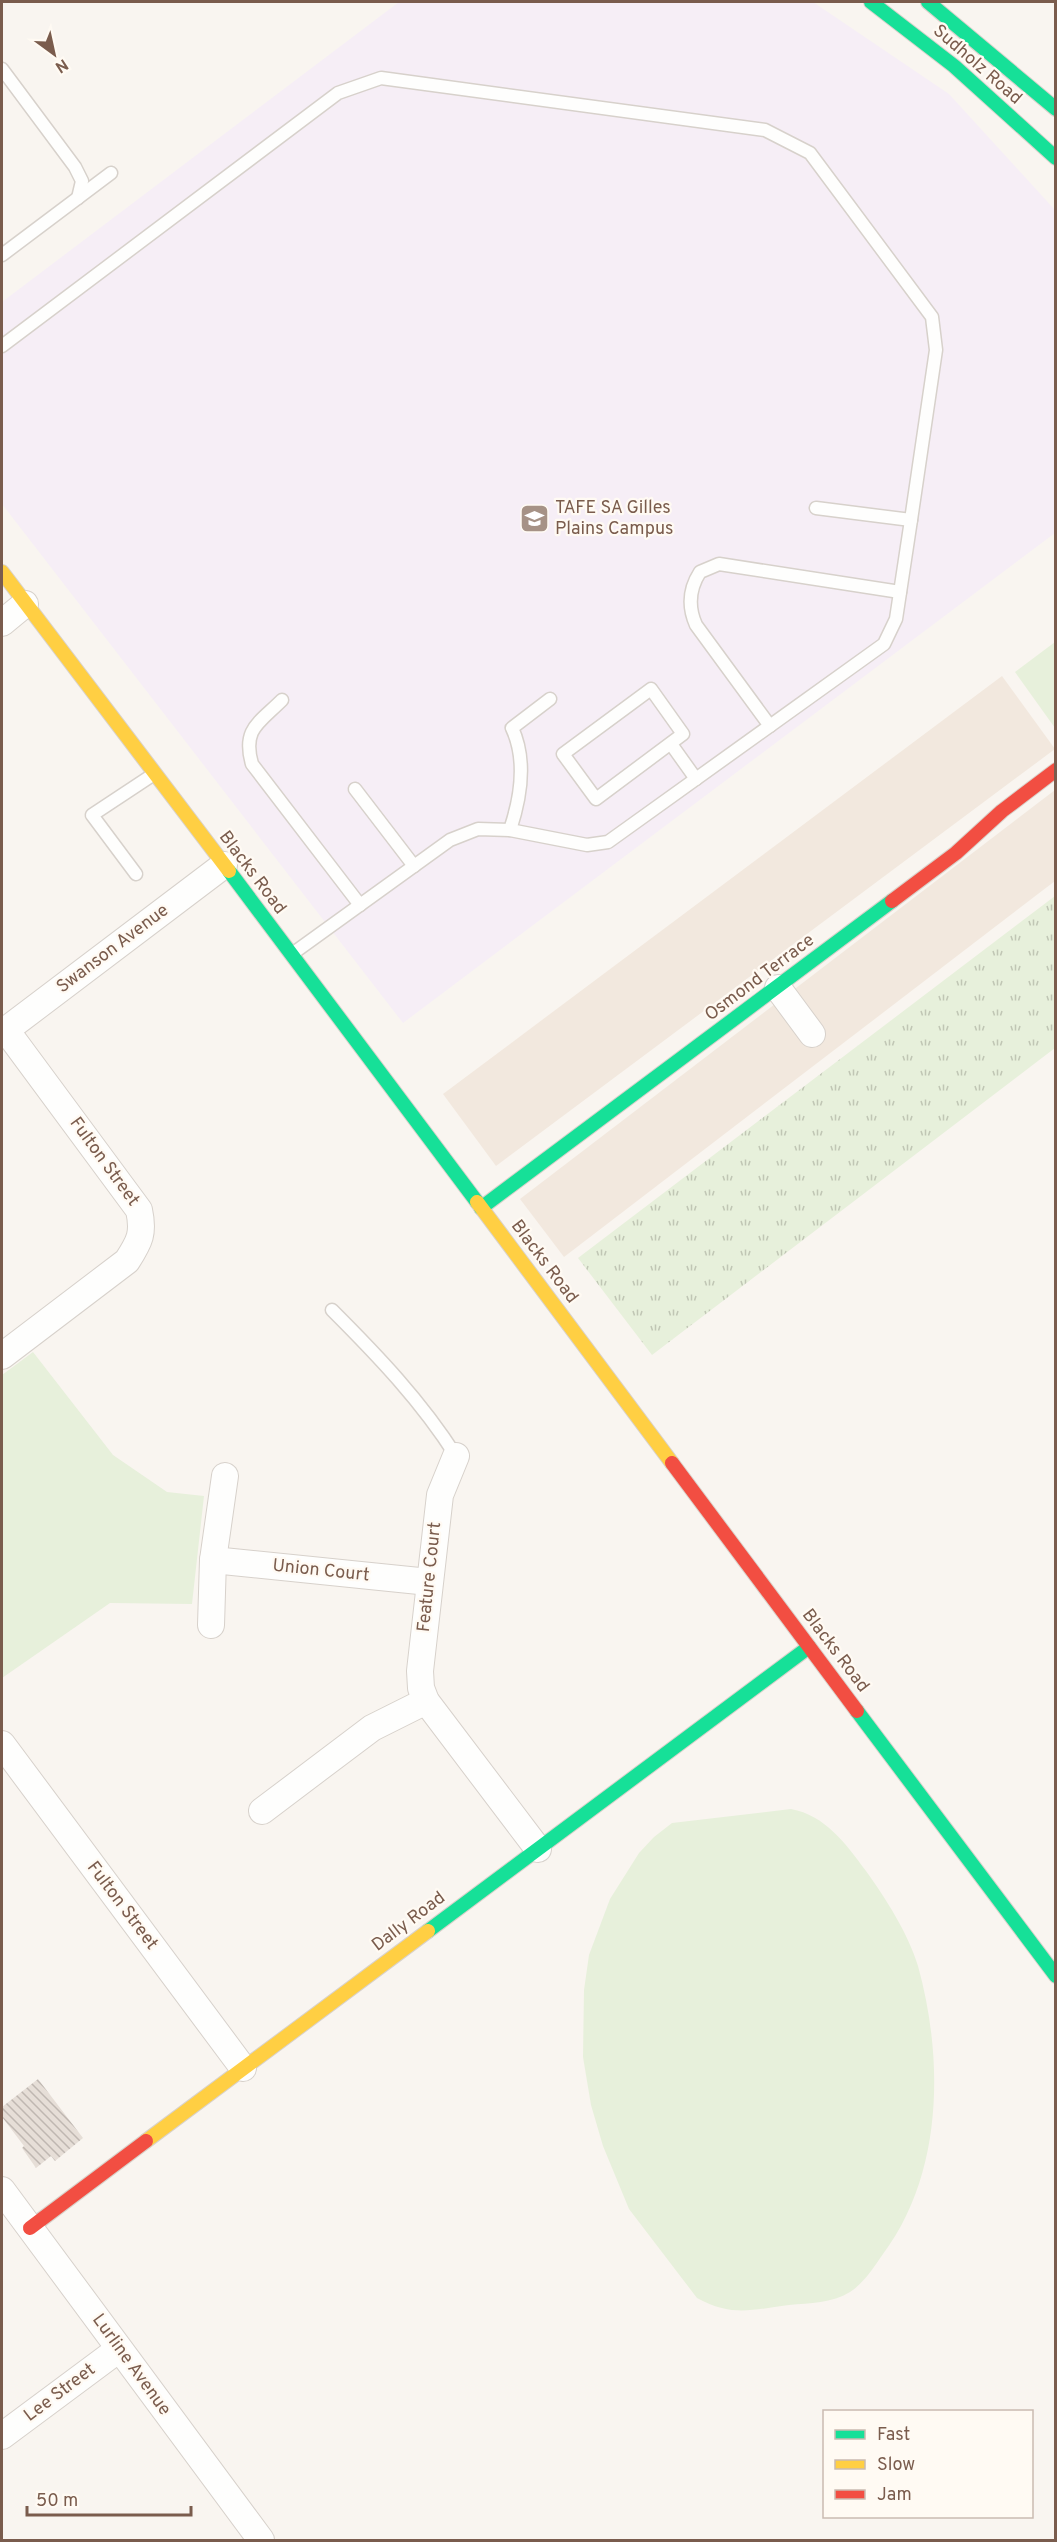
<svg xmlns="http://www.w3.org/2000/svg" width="1057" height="2542" font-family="Overpass,sans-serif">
	<defs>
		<pattern id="grass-tufts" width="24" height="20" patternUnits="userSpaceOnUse" patternTransform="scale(1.5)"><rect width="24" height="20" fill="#e7f0db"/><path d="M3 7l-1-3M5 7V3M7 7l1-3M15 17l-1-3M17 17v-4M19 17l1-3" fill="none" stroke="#c0c6b4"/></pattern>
		<pattern id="building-back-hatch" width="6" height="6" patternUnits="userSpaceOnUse" patternTransform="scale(1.5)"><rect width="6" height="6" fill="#e6ded7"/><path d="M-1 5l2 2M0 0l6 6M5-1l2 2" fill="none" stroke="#bfb7b1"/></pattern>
	</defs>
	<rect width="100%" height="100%" fill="#f9f5f0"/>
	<g fill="#f2e8de">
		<polygon points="1002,676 1055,749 496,1166 443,1094"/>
		<polygon points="1055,790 1055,881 564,1257 520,1199"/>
	</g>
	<polygon fill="#f6eef6" points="399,2 813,2 949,94 1055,210 1055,533 403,1023 2,504 2,302"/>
	<polygon fill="url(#grass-tufts)" points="1055,896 1055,1048 652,1355 578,1258"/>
	<g fill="#e7f0db">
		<polygon points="1055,642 1055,728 1015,672"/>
		<polygon points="33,1352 113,1455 167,1492 204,1496 192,1604 110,1603 2,1678 2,1375"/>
		<path d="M 791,1809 C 825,1815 846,1844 866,1871 C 886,1899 908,1933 918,1966 C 944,2060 943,2174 883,2254 C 874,2267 864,2283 850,2292 C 832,2303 810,2303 789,2305 C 751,2310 732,2317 697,2298 L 629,2209 L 603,2146 L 591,2105 L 583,2057 L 584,1990 L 589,1955 L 610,1899 L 639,1853 L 654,1837 L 672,1823 Z"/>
	</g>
	<polygon fill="url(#building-back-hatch)" points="38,2079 83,2138 55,2161 51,2156 36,2168 22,2148 24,2146 2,2117 2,2107"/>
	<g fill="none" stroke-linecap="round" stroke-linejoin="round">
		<defs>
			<g id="lane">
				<polyline points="2,69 75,167 82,181 78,198"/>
				<polyline points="2,255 111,173"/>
				<polyline points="2,346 338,93 381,78 765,130 810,153 932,317 936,350 911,520 896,619 884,644 608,842 587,845 510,830 478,829 450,840 292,954"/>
				<polyline points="816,508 911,520"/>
				<polygon points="651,689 683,734 596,799 563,754"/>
				<path d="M 282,700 C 259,723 242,729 252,764 L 360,905"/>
				<path d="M 770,726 L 696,625 C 688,607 689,589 700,572 L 719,564 L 900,592"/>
				<polyline points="671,744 696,779"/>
				<polyline points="355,789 414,866"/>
				<path d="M 510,830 C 521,797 527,760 512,728 L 550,699"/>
				<polyline points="136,874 92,815 154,774"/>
				<path d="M 332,1310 C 378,1356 421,1401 456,1456"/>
			</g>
			<g id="street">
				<polyline points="2,623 25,604"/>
				<polyline points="778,988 812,1034"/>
				<polyline points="2,1033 224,865"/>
				<path d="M 2,1356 L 127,1261 C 140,1241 144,1233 139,1210 L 6,1030"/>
				<polyline points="456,1456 440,1495 420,1671 421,1688 426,1701 538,1849"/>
				<polyline points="213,1560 429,1582"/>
				<polyline points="211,1625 213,1560 225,1476"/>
				<polyline points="2,1744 243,2068"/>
				<polyline points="262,1811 372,1728 426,1701"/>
				<polyline points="2,2190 261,2540"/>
				<polyline points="2,2436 119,2349"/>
			</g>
			<g id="fast">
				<polyline points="871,2 954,66 1056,158"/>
				<polyline points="928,2 1056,109"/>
				<polyline points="229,871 477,1202"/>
				<polyline points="481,1208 892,901"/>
				<polyline points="857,1711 1056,1976"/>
				<polyline points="428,1931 809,1647"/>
			</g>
			<g id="slow">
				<polyline points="2,572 229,871"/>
				<polyline points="477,1202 672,1463"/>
				<polyline points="146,2141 428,1931"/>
			</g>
			<g id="jam">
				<polyline points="892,901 956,853 1002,811 1056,770"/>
				<polyline points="672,1463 857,1711"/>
				<polyline points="30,2228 146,2141"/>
			</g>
		</defs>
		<use href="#lane" stroke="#d7d1cb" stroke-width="15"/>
		<use href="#street" stroke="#d7d1cb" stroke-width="28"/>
		<use href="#fast" stroke="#d9d2cb" stroke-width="16"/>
		<use href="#slow" stroke="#d9d2cb" stroke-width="16"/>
		<use href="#jam" stroke="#d9d2cb" stroke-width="16"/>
		<use href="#lane" stroke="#fefefd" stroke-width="12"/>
		<use href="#street" stroke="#fefefd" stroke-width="26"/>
		<use href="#fast" stroke="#16e098" stroke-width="14"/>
		<use href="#slow" stroke="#ffcf43" stroke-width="14"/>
		<use href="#jam" stroke="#f24e42" stroke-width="14"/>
	</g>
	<defs>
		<symbol id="university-square" viewBox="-11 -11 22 22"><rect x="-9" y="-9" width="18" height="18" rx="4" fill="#a69286" stroke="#fffaf3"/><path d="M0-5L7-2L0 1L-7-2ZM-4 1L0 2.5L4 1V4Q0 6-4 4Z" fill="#fff"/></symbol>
	</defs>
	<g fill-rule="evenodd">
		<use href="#university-square" x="518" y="502" width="33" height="33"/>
	</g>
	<g text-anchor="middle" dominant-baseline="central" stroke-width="4.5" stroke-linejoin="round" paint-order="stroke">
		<g font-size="18" fill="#7a5c4d" stroke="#fffaf3">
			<text transform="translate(977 65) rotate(41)">Sudholz Road</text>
			<text transform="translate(252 873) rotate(53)">Blacks Road</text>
			<text transform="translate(113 949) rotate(-37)">Swanson Avenue</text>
			<text transform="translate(760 978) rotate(-37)">Osmond Terrace</text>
			<text transform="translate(104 1162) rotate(54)">Fulton Street</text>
			<text transform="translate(544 1262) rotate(53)">Blacks Road</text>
			<text transform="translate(321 1571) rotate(6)">Union Court</text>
			<text transform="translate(430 1577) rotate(-84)">Feature Court</text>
			<text transform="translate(835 1651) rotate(53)">Blacks Road</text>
			<text transform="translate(122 1906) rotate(53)">Fulton Street</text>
			<text transform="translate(409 1922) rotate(-37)">Dally Road</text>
			<text transform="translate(131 2365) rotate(54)">Lurline Avenue</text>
			<text transform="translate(60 2393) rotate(-37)">Lee Street</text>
		</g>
		<g font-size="18" fill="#7a5c4d" stroke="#fffaf3" text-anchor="start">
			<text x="555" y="508">TAFE SA Gilles<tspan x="555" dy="21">Plains Campus</tspan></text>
		</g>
	</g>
	<rect width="1057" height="2542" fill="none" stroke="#7a5c4d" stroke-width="6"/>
	<rect x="823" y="2410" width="210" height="108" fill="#fffaf3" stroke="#cabbb1" stroke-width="1.5"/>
	<rect x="835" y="2430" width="30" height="9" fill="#16e098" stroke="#cabbb1" stroke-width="1.5"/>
	<text x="877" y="2440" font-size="18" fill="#7a5c4d">Fast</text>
	<rect x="835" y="2460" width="30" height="9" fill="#ffcf43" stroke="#cabbb1" stroke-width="1.5"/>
	<text x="877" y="2470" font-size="18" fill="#7a5c4d">Slow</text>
	<rect x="835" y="2490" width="30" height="9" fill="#f24e42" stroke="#cabbb1" stroke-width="1.5"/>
	<text x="877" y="2500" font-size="18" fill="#7a5c4d">Jam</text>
	<g transform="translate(54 54) rotate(147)" stroke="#fffaf3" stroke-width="4.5" paint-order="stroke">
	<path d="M0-4.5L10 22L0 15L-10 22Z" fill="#7a5c4d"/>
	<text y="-9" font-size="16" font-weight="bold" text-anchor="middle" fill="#7a5c4d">N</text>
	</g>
	<path d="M27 2506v9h164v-9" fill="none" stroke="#7a5c4d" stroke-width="3"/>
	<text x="36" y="2506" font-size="18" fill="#7a5c4d" stroke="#fffaf3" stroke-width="4.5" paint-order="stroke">50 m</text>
</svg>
